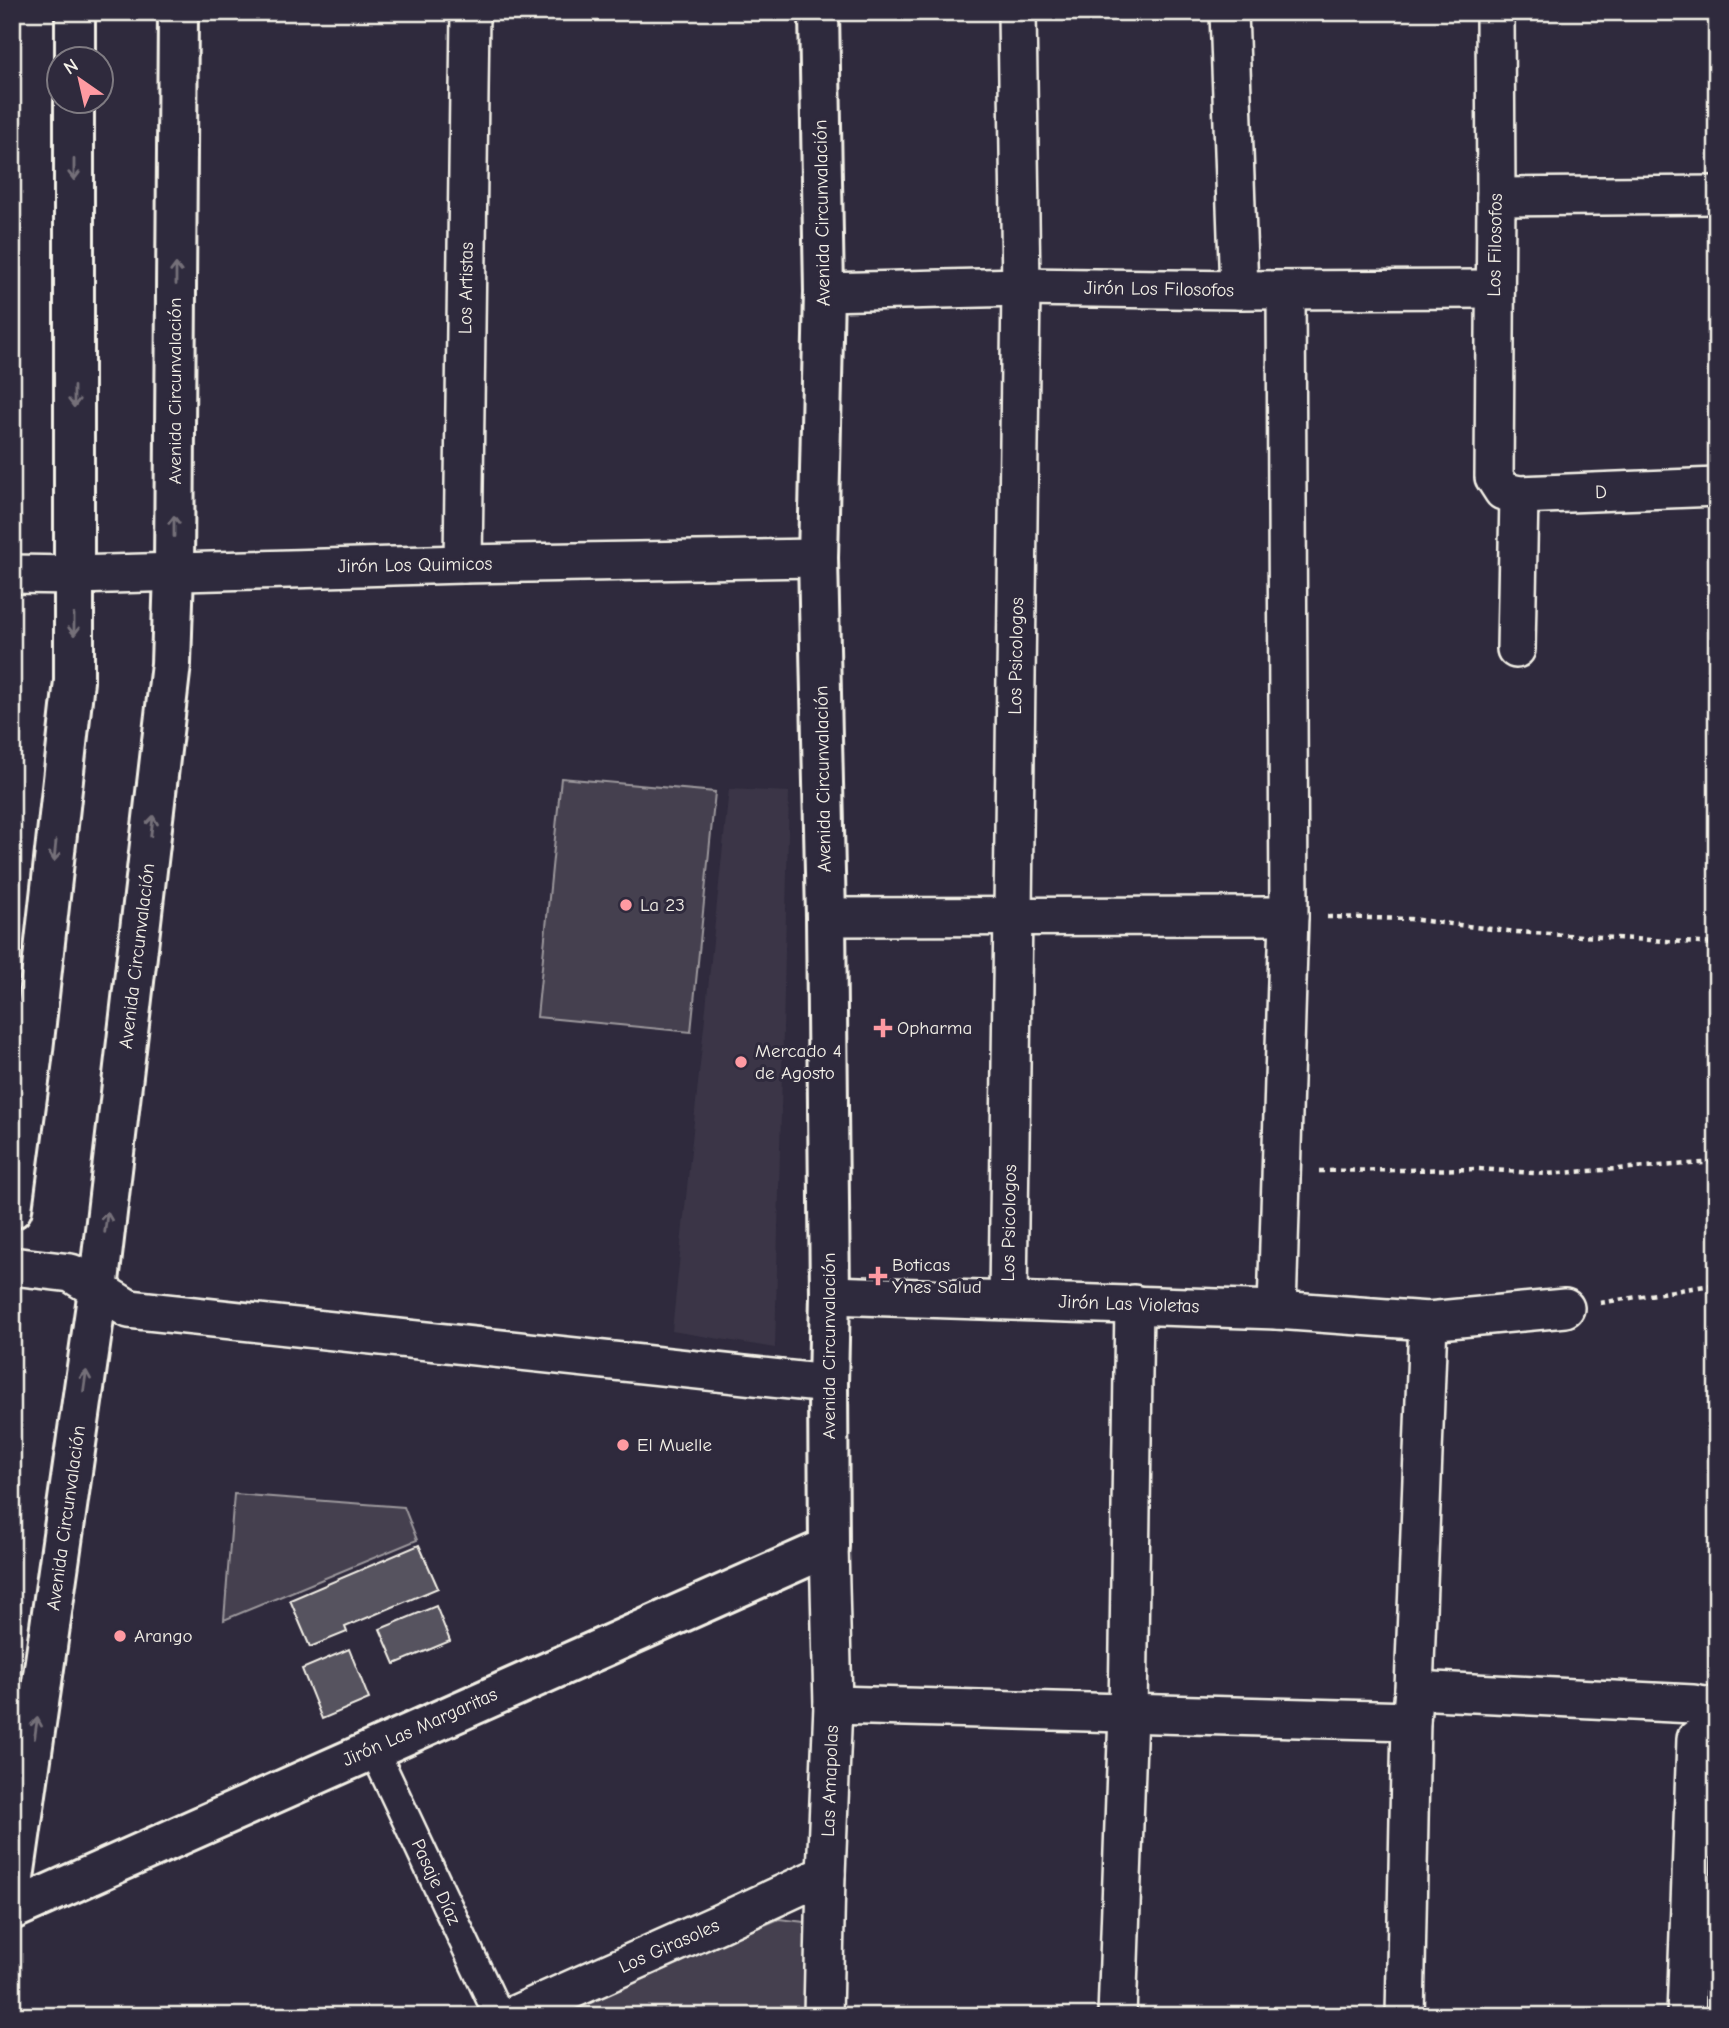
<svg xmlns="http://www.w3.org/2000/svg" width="1729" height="2028" font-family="'Comic Neue',sans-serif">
	<rect width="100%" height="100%" fill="#2f2a3d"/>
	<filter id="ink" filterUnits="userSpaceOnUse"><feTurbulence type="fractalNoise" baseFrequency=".0143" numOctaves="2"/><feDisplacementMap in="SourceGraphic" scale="14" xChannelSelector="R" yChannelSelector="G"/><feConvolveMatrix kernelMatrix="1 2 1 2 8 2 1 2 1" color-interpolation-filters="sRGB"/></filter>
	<g filter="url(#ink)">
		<polygon fill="#3b3647" points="729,789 789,792 775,1348 672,1331"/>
		<g fill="#454050" stroke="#9c989c" stroke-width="2">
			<polygon points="561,778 715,792 691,1032 537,1017"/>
			<polygon points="234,1494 404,1507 417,1540 224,1620"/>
			<polygon points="779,1919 813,1923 810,2016 548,2016"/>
		</g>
		<g fill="#56525f" stroke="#f4f1e8" stroke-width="2">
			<polygon points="419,1545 438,1588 345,1627 347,1632 310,1647 290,1600"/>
			<polygon points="436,1606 450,1641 395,1664 380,1629"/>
			<polygon points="349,1649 369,1699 322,1719 302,1669"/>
		</g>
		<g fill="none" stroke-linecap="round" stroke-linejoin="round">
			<defs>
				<polyline id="pedestrian" points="373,1748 499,2016"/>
				<g id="minor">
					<polyline points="1229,12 1239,290"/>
					<polyline points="1495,12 1496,197 1494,477 1503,491 1519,495 1717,487"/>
					<polyline points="1496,197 1717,195"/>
					<polyline points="824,292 1021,287 1239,290 1495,289"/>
					<polyline points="463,564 470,12"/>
					<polyline points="12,574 74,575 463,564 818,558"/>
					<polyline points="1516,649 1519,495"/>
					<polyline points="826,917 1289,916"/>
					<polyline points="12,1266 71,1273 129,1309 828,1384"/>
					<polyline points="830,1295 1277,1310 1428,1321 1565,1308"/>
					<polyline points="1008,1300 1021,287 1017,12"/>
					<polyline points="1277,1310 1289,916 1286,290"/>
					<polyline points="1414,1690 1693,1704 1717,1708"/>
					<polyline points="833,1705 1411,1721"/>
					<polyline points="512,2016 718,1924 826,1874"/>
					<polyline points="823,2016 826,1874 833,1705 829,1547"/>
					<polyline points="1117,2016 1128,1714 1134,1304"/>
					<polyline points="1405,2016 1411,1721 1414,1690 1428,1321"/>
					<polyline points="1686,2016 1696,1739"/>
				</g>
				<g id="tertiary">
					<polyline points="75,60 75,12"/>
					<polyline points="12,1209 32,1059 74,681 74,102"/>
					<polyline points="12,1892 98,1290 171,664 174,571 178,12"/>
					<polyline points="12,1910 829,1547 828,1384 830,1295 826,917 818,558 824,292 819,12"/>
				</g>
			</defs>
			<use href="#pedestrian" stroke="#f4f1e8" stroke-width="33"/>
			<use href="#minor" stroke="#f4f1e8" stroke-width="42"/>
			<use href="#tertiary" stroke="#f4f1e8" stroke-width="44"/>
			<g stroke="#f4f1e8" stroke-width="4.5" stroke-dasharray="5 5" stroke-linecap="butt">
				<polyline points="1327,917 1410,919 1516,932 1717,944"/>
				<polyline points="1319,1171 1479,1169 1546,1174 1717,1162"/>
				<polyline points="1600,1303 1717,1284"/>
			</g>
			<use href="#pedestrian" stroke="#2f2a3d" stroke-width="28"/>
			<use href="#minor" stroke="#2f2a3d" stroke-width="37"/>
			<use href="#tertiary" stroke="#2f2a3d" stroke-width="38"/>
		</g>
		<defs><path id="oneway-shaft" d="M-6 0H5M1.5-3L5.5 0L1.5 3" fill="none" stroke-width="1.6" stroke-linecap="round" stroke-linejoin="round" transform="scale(1.75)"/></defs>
		<g stroke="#747079">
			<use href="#oneway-shaft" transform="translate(74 170) rotate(90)"/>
			<use href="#oneway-shaft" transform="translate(176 274) rotate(-90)"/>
			<use href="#oneway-shaft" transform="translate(74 397) rotate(90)"/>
			<use href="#oneway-shaft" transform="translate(174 526) rotate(-90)"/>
			<use href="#oneway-shaft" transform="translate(74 625) rotate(90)"/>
			<use href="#oneway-shaft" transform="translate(152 826) rotate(-83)"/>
			<use href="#oneway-shaft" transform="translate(55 851) rotate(96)"/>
			<use href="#oneway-shaft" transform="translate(106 1222) rotate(-83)"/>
			<use href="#oneway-shaft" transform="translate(85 1381) rotate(-82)"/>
			<use href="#oneway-shaft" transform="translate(36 1728) rotate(-82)"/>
		</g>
	</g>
	<g fill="#ff9aa2" stroke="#2f2a3d" stroke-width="2.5">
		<circle cx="626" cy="905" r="7"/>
		<path d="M879.5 1017.5h7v7h7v7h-7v7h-7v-7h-7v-7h7z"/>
		<circle cx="741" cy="1062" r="7"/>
		<path d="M874.5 1265.5h7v7h7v7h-7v7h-7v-7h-7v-7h7z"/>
		<circle cx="623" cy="1445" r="7"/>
		<circle cx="120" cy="1636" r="7"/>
	</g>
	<g text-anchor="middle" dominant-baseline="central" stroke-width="6" stroke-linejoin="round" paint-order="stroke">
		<g font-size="19" fill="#f4f1e8" stroke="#2f2a3d">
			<text transform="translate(822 213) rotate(-91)">Avenida Circunvalación</text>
			<text transform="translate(1495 245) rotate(-89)">Los Filosofos</text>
			<text transform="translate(466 288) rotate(-89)">Los Artistas</text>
			<text transform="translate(1159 289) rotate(1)">Jirón Los Filosofos</text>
			<text transform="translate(175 391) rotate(-90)">Avenida Circunvalación</text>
			<text transform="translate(1601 492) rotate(-2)">D</text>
			<text transform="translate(415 565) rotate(-1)">Jirón Los Quimicos</text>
			<text transform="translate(1016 656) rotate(-89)">Los Psicologos</text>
			<text transform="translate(823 779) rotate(-91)">Avenida Circunvalación</text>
			<text transform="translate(137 956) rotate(-83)">Avenida Circunvalación</text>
			<text transform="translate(1009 1223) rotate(-89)">Los Psicologos</text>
			<text transform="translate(1129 1304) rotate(2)">Jirón Las Violetas</text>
			<text transform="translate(829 1346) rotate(-90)">Avenida Circunvalación</text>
			<text transform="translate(66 1518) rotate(-82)">Avenida Circunvalación</text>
			<text transform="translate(420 1727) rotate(-24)">Jirón Las Margaritas</text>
			<text transform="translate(830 1781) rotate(-88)">Las Amapolas</text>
			<text transform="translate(436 1882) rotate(65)">Pasaje Díaz</text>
			<text transform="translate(669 1946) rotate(-24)">Los Girasoles</text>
		</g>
		<g font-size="19" fill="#f4f1e8" stroke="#2f2a3d" text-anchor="start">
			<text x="640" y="905">La 23</text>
			<text x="897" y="1028">Opharma</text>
			<text x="755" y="1051">Mercado 4<tspan x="755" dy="22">de Agosto</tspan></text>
			<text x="892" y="1265">Boticas<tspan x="892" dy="22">Ynes Salud</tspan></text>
			<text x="637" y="1445">El Muelle</text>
			<text x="134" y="1636">Arango</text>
		</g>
	</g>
	<rect width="1729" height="2028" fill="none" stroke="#2f2a3d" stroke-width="42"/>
	<rect x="21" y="21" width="1687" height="1986" fill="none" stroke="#f4f1e8" stroke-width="2.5" filter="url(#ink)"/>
	<g transform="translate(80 80) rotate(326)"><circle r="33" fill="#2f2a3d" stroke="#7e7a81" stroke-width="2"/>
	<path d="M0-5L12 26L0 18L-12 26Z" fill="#ff9aa2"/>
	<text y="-10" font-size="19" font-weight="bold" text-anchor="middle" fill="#f4f1e8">N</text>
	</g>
</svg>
